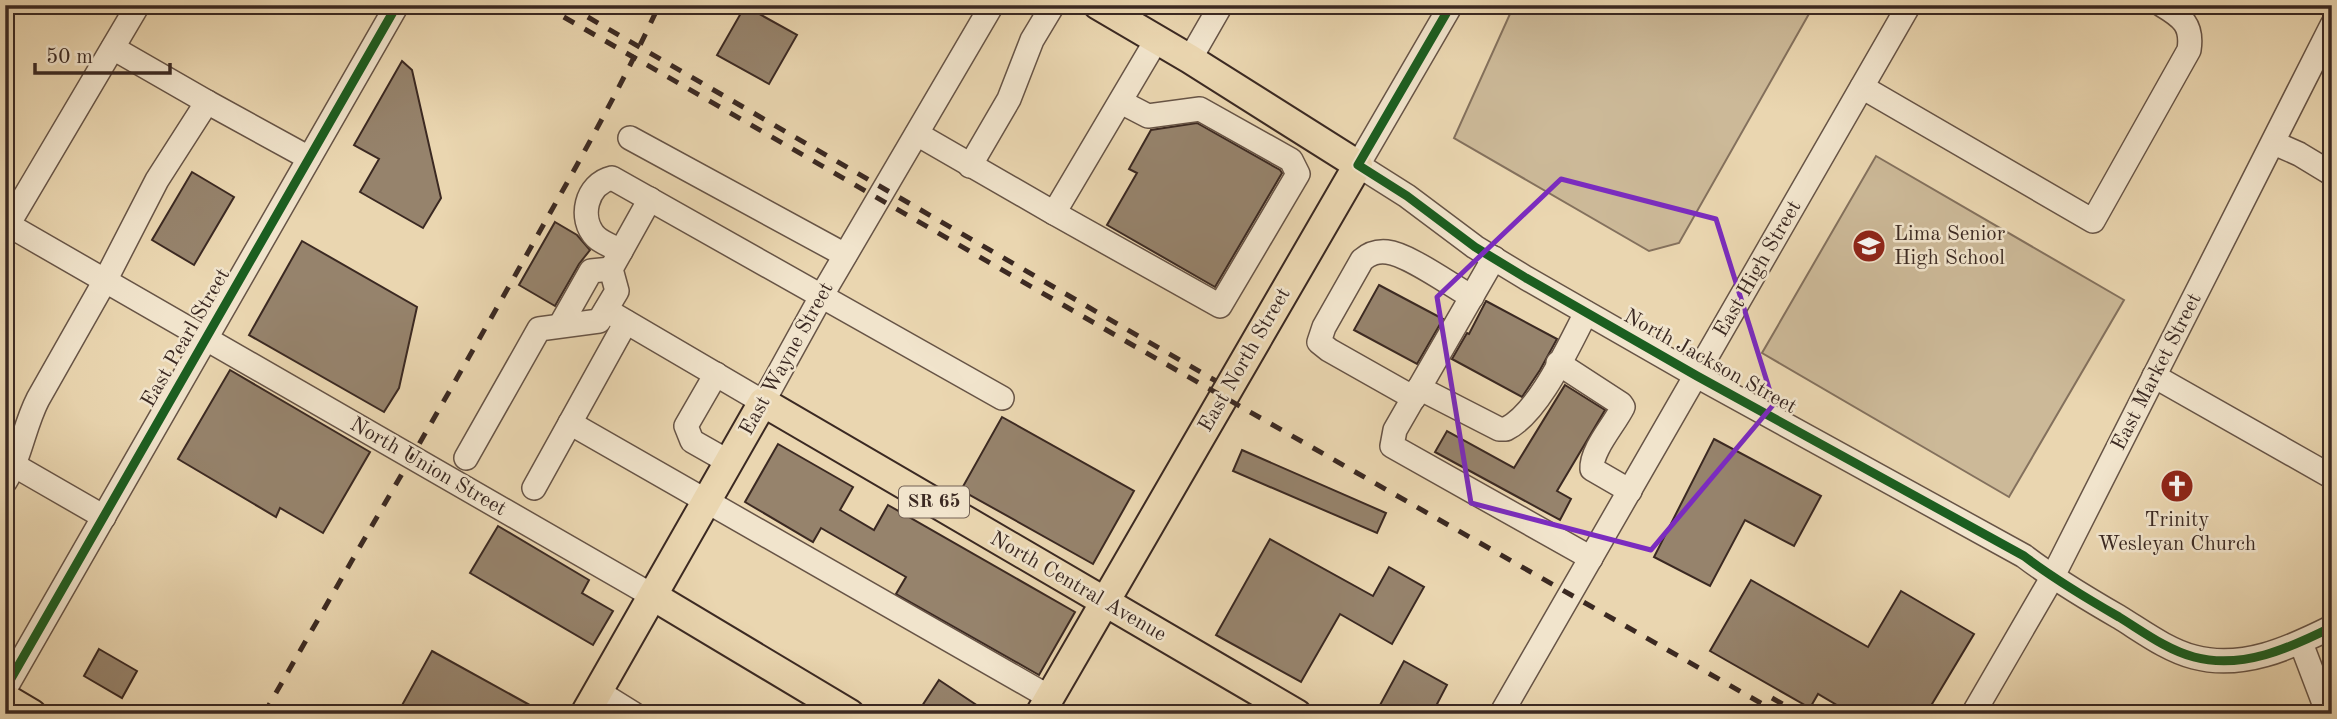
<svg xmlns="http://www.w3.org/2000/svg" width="2337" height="719" font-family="'Old Standard TT',serif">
	<rect width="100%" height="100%" fill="#ead6b0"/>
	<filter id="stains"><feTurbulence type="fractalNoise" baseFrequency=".00286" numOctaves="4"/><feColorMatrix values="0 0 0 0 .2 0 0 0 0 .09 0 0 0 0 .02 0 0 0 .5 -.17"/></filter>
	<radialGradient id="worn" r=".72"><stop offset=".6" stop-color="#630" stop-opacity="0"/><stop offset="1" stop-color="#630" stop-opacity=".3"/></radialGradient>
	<g fill="#ccb998" stroke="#84715d" stroke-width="2">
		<polygon points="1514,5 1814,5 1679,243 1649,251 1454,138"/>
		<polygon points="1876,156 2124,300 2009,497 1762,353"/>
	</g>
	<g fill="#96836c" stroke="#3b2922" stroke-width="2">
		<polygon points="745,6 797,35 769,84 717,55"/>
		<polygon points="402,61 412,70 441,198 423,228 360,192 379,159 354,145"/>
		<polygon points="1197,123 1280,170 1282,173 1215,287 1107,225 1137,173 1129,169 1151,130"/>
		<polygon points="192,172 234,197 194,265 152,240"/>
		<polygon points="555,222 577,235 590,250 579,264 555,306 519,285"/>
		<polygon points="302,241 417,307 399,388 384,412 249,335"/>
		<polygon points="1379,285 1443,319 1417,364 1354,330"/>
		<polygon points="1486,301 1557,339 1540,370 1522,397 1452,359 1467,333 1469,334"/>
		<polygon points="230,370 370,452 323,533 280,508 276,517 178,459"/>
		<polygon points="1565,385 1605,410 1557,491 1571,499 1560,520 1435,452 1447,431 1514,468"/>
		<polygon points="1002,417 1134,491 1093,564 961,490"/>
		<polygon points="1714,439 1821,496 1794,546 1745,520 1710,586 1654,557"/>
		<polygon points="778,444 853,487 840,510 874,530 888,505 1075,612 1039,675 896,594 906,577 821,528 813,542 745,502"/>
		<polygon points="1242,450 1386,513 1377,533 1233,471"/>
		<polygon points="498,526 589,580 582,593 613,611 593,645 470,573"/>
		<polygon points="1270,539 1373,596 1389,567 1424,587 1392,644 1340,614 1301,682 1216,635"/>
		<polygon points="1751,580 1868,647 1901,591 1974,634 1926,714 1852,714 1818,694 1810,708 1710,651"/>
		<polygon points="99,649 137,671 122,698 84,676"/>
		<polygon points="432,651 546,714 414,714 401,707"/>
		<polygon points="1404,661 1447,685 1437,704 1455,714 1397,714 1380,705"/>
		<polygon points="939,680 990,714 934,714 922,706"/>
	</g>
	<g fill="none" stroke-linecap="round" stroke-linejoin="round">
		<defs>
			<g id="minor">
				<path d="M 1451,5 L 1358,165 L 1407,196 L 1475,247 L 1526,278 L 1697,376 L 2024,556 C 2054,579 2086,598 2119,617 C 2142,631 2167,650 2194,657 C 2242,670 2290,648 2332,627"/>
				<polyline points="113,48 207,102"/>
				<polyline points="1190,59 1221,5"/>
				<path d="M 1862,87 L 2093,221 L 2189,50 C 2193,25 2182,17 2162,5"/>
				<polyline points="917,134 1054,213 1157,39"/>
				<polyline points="630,138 845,255"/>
				<polyline points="2274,143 2299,154 2332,174"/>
				<polyline points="970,166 1009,99 1032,40 1053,5"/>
				<polyline points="1054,213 1220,306 1298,174 1291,160 1200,109 1148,116 1121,102"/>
				<polyline points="5,223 653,596"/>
				<polyline points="5,230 138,5"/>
				<path d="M 621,251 C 614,247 602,243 596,237 C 578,219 586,184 612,178 L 1002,398"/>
				<polyline points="1494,258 1395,430 1392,446 1591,558"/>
				<polyline points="606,310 763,402 822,295 992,5"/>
				<polyline points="561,324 591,271 611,269"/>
				<path d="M 1558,363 L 1621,404 L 1623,407 C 1614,425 1591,450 1592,469 L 1630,491"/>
				<polyline points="716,374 686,426 692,441 729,462"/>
				<polyline points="2154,376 2332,477"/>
				<path d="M 1419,388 L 1499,429 L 1506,429 C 1539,413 1569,345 1586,313"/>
				<path d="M 1414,398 L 1329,350 L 1319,342 L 1324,327 L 1362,260 C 1370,253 1377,251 1387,252 C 1408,254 1452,286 1472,297"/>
				<polyline points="570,423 1049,697"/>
				<polyline points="466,458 539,329 599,321 617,291 611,269 650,199"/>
				<polyline points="5,460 104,517"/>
				<path d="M 5,482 C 21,456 24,426 38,399 L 106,279 L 157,180 L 207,102 L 309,158"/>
				<polyline points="534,488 626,322"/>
				<polyline points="2301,643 2328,714"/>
				<polyline points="5,689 397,5"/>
				<polyline points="597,691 634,714"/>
				<polyline points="1501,714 1909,5"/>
				<polyline points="1973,714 2052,578 2332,25"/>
			</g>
			<g id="major">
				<polyline points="653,596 850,714"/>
				<polyline points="5,698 32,714"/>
				<polyline points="585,714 763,402 1297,714"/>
				<polyline points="1040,714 1358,165 1190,59 1098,5"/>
			</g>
		</defs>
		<use href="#minor" stroke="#675446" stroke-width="26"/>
		<use href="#major" stroke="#3b2922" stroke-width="32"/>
		<use href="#minor" stroke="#f1e4cc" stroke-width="23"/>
		<use href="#major" stroke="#ead6b0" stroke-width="28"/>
		<g stroke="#3b2922" stroke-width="5" stroke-dasharray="12 12" stroke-linecap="butt">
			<polyline points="543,5 1129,343 1780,714"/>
			<polyline points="567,5 1216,381"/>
			<polyline points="1772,698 1800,714"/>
			<path d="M 264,714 C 348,566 434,420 517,272 C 566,184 617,97 659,5"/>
		</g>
		<defs>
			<g id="cycleway">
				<path d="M 1451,5 L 1358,165 L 1407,196 L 1475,247 L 1526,278 L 1697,376 L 2024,556 C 2054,579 2086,598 2119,617 C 2142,631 2167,650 2194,657 C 2242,670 2290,648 2332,627"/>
				<polyline points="5,689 397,5"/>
			</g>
		</defs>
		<use href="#cycleway" stroke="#f1e4cc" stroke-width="13"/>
		<use href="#cycleway" stroke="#1b5e20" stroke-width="9"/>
	</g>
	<path fill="none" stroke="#7b2cbf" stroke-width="5" stroke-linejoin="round" d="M 1561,179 L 1716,219 L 1774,404 L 1651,550 L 1471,503 L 1437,297 Z"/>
	<defs>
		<symbol id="school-disc" viewBox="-11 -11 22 22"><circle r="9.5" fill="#8f2418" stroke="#f1e4cc"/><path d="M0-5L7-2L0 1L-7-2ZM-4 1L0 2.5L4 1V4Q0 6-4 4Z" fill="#fff"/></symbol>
		<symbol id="church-disc" viewBox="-11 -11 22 22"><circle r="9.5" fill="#8f2418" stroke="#f1e4cc"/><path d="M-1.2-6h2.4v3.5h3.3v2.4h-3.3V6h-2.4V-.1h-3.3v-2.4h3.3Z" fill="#fff"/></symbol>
	</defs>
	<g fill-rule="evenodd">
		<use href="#school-disc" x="1850" y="227" width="38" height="38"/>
		<use href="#church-disc" x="2158" y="467" width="38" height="38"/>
	</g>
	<g text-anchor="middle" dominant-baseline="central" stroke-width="5" stroke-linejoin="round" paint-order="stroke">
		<rect fill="#f1e4cc" stroke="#726155" stroke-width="2" x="899" y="486.5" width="70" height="31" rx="5"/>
		<g font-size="19" font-weight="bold" fill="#3b2922">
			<text x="934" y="502">SR 65</text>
		</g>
		<g font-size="21" fill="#3b2922" stroke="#f1e4cc" text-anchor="start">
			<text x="1894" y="234">Lima Senior<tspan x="1894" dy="24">High School</tspan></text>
			<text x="2177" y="520" text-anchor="middle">Trinity<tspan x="2177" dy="24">Wesleyan Church</tspan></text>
		</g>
		<g font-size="21" fill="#3b2922" stroke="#f1e4cc">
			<text transform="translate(1758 269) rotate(-60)">East High Street</text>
			<text transform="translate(186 338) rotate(-60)">East Pearl Street</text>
			<text transform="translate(787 359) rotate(-61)">East Wayne Street</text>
			<text transform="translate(1245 360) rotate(-60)">East North Street</text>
			<text transform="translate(1710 362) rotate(29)">North Jackson Street</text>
			<text transform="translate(2157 372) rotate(-63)">East Market Street</text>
			<text transform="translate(428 467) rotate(30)">North Union Street</text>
			<text transform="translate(1078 587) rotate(30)">North Central Avenue</text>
		</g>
	</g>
	<rect width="2337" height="719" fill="none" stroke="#ead6b0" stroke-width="28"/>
	<rect x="7" y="7" width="2323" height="705" fill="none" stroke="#3b2922" stroke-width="3.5"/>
	<rect x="14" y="14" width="2309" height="691" fill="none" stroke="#3b2922" stroke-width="2"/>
	<path d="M35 63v10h135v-10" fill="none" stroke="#3b2922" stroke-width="3.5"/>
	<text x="46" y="63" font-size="21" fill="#3b2922" stroke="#f1e4cc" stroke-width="5" paint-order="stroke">50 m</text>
	<rect width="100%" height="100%" filter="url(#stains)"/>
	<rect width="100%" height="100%" fill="url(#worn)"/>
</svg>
